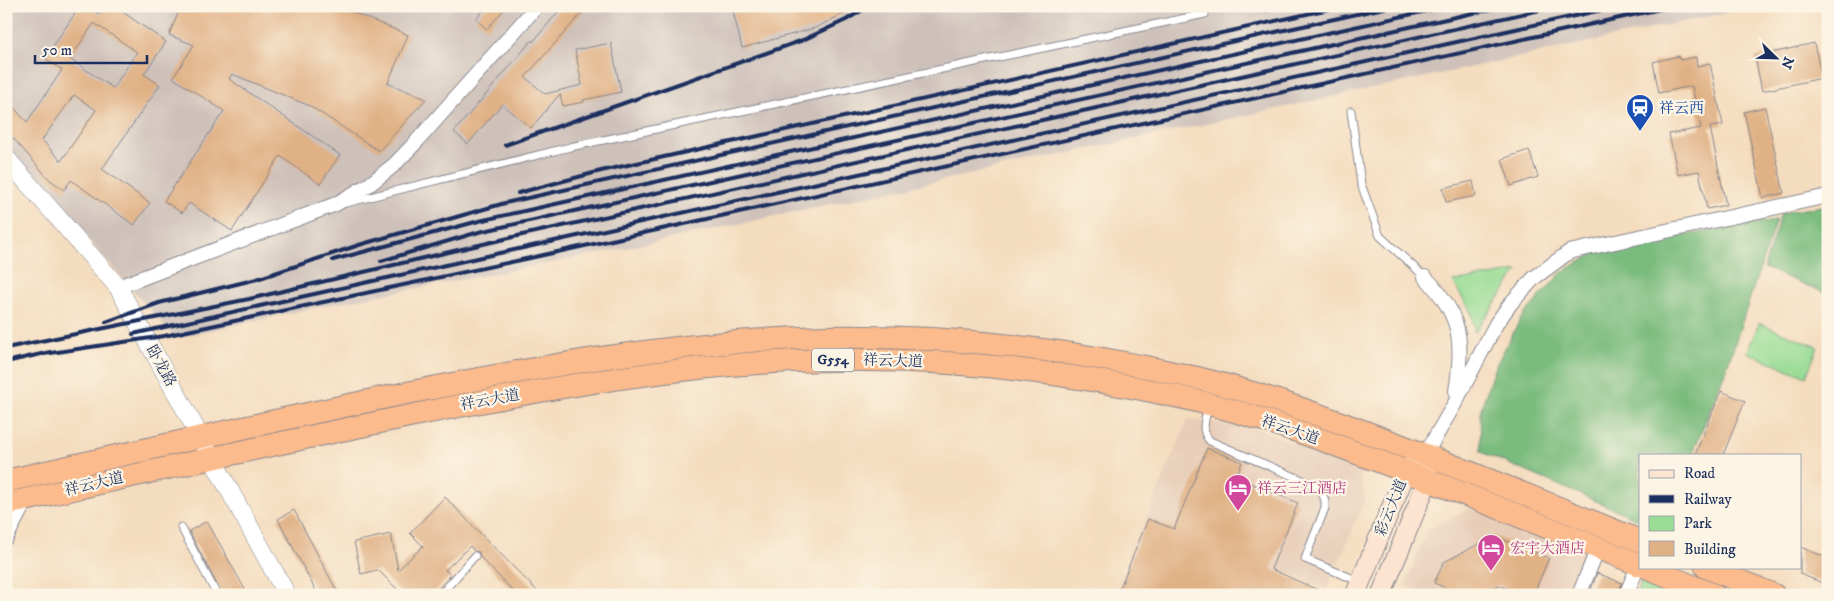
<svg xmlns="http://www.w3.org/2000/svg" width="1834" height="601" font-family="'IM FELL DW Pica','Noto Serif SC',serif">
	<rect width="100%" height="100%" fill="#fcf5e5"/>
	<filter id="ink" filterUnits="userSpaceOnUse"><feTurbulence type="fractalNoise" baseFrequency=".02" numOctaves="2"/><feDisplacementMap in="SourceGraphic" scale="10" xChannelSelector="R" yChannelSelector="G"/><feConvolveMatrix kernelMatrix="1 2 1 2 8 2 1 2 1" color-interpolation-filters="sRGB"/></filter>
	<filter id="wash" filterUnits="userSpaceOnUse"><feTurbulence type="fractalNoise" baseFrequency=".0096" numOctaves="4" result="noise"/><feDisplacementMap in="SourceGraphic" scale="20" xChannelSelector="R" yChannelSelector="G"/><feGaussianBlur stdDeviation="1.12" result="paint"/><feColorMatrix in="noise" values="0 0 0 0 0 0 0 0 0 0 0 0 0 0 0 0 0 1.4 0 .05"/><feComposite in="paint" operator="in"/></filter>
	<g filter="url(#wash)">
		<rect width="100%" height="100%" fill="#f4dcbe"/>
		<g fill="#e8ceb9">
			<polygon points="1188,419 1252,427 1359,470 1365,499 1327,590 1287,573 1278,595 1115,595"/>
			<polygon points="1469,508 1585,552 1568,595 1428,595 1405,585 1427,531"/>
		</g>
		<polygon fill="#cec1ba" points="6,6 1758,6 602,253 327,305 175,338 6,146"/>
		<g fill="#99dc94" stroke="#5a8679">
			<polygon points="1518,271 1475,332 1471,312 1453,282"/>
			<polygon points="1759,323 1818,347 1806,377 1747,352"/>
			<polygon points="1643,578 1684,595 1636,595"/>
		</g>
		<g fill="#7abc7e" stroke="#4a766e">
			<polygon points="1828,205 1828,294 1764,268 1781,213"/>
			<polygon points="1776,220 1726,370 1692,455 1640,455 1640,520 1481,452 1480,412 1494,369 1521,318 1562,272 1597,252 1648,241"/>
		</g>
		<g id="blocks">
			<g fill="#e0b185" fill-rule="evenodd">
				<path d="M 80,6 L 87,6 L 100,15 L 106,6 L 114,6 L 166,42 L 144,74 L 160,85 L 102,169 L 150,203 L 134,225 L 71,180 L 64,190 L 49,179 L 6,130 L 6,99 L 27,122 L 62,70 L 45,58 ZM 94,23 L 137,52 L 113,88 L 70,59 ZM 74,95 L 96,110 L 61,161 L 42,140 Z"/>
				<polygon points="181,6 337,6 408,35 388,83 426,99 379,151 310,106 232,74 229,79 340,155 320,184 280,156 232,231 189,203 182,213 164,201 224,111 173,78 194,45 169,35"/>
				<polygon points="487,6 507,6 487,29 476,19"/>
				<polygon points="563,6 588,6 525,77 545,94 582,85 575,50 611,43 621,92 583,100 584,102 563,106 560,94 531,128 502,104 468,144 454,132 532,40 533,42"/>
				<polygon points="751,6 859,6 815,28 742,48 733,11"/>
				<polygon points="1814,43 1822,78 1762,91 1755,57"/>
				<polygon points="1679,56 1680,60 1696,57 1697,66 1710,63 1723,125 1710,127 1726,205 1707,209 1699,171 1678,175 1669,134 1701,128 1692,86 1659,93 1653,62"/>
				<polygon points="1765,107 1784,193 1763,198 1744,112"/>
				<polygon points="1529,150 1538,177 1511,186 1502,159"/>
				<polygon points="1473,181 1476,196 1446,202 1443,188"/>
				<polygon points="1721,391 1745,401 1723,455 1695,455"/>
				<polygon points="1207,448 1242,462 1236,477 1298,503 1271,569 1329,595 1117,595 1148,519 1174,529"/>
				<polygon points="445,497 480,533 541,595 517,595 480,557 479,552 474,551 470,546 445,570 451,575 432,595 403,595 378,570 361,574 354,542 391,534 398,570 423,546 410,533"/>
				<polygon points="294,510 339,595 318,595 278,519"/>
				<polygon points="207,521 248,595 222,594 189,531"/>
				<polygon points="1494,536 1549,558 1533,595 1522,595 1499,585 1481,595 1462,595 1434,583 1444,562"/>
				<polygon points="1800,547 1828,558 1828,585 1800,574"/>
				<polygon points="1597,573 1622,583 1617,595 1589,595"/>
			</g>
		</g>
	</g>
	<g filter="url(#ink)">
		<use href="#blocks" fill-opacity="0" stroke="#88868e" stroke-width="1"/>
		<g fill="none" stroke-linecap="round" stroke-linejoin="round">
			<defs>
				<g id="service">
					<polyline points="1351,111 1361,184 1380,236 1425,277"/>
					<polyline points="346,203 570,147 1205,14"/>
					<path d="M 1208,407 C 1205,420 1200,431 1210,441 L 1314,485 C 1322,493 1326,496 1325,508 L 1305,559 L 1361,582"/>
					<polyline points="181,527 217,595"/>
					<polyline points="387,595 388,595"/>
					<polyline points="440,595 475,556"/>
				</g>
				<g id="minor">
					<path d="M 1425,277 C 1461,314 1464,341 1456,391"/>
					<polyline points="118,287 336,204 370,184 394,165 417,141 537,6"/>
					<polyline points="1425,455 1455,403 1496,324 1511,303 1534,278 1569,252 1828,196"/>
					<polyline points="6,538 26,500"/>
					<polyline points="1579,595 1598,548"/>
					<polyline points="1626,595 1639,564"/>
				</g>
				<polyline id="tertiary" points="6,158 118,287 287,595"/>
				<g id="secondary">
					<polyline points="1355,595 1406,472 1416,462"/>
					<polyline points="1381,595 1428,480 1426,466"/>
				</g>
				<g id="trunk">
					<path d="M 6,481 C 138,451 270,421 402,394 C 542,366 685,340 828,337 C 951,335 1077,350 1197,378 C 1265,394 1331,419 1397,444 C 1478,475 1559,508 1640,541"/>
					<path d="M 6,504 C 144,473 281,442 419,414 C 553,387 691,362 829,360 C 949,358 1071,372 1189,399 C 1257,415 1323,440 1389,465 C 1473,497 1557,531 1640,565"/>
					<polyline points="1646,567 1714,595"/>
					<polyline points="1706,567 1774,595"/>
				</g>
			</defs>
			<use href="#service" stroke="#88868e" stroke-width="9"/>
			<use href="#minor" stroke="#88868e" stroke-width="16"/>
			<use href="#tertiary" stroke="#88868e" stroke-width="19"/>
			<use href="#secondary" stroke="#88868e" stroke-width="21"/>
			<use href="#trunk" stroke="#88868e" stroke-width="24"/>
			<use href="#service" stroke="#fff" stroke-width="7"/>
			<use href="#minor" stroke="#fff" stroke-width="14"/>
			<use href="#tertiary" stroke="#fff" stroke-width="18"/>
			<use href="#secondary" stroke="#fde4d1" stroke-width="19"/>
			<use href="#trunk" stroke="#fbbb8d" stroke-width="22"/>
			<g stroke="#1b2f5e" stroke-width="4">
				<polyline points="1266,10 1282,6"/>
				<polyline points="505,145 803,40 846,20 869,6"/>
				<polyline points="518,193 601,171 1343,6"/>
				<polyline points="333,260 479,221 1449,6"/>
				<polyline points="381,261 479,232 1505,6"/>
				<polyline points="106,322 159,303 257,279 359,245 505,203 1393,6"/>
				<polyline points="133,334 1620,6"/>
				<polyline points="6,348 249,299 513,237 1558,6"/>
				<polyline points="44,354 164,336 521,260 1674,6"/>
				<polyline points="6,362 50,352"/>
			</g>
		</g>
	</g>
	<defs>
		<symbol id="station-pin" viewBox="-11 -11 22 30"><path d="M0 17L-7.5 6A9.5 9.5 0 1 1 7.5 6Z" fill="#1a4fb4" stroke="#fcf5e5"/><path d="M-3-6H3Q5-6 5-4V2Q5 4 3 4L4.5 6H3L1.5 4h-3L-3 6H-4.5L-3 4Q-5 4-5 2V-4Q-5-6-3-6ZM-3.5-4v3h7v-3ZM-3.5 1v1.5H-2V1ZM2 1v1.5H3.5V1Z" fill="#fff"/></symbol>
		<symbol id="hotel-pin" viewBox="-11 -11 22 30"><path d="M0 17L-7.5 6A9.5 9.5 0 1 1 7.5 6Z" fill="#d1479c" stroke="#fcf5e5"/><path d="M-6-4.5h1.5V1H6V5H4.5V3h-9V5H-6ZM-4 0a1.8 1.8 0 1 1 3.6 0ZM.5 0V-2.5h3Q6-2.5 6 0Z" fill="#fff"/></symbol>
	</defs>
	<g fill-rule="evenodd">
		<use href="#station-pin" x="1624" y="92" width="32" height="43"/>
		<use href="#hotel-pin" x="1222" y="472" width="32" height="43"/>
		<use href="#hotel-pin" x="1475" y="532" width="32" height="43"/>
	</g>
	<g text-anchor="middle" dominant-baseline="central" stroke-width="4.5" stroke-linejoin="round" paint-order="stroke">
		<rect fill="#fcf5e5" stroke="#5e6a86" stroke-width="1" x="812" y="348.5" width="42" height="23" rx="4"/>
		<g font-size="14" font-weight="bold" fill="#1b2f5e">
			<text x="833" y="360">G554</text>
		</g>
		<g font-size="15" fill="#164399" stroke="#fcf5e5" text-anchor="start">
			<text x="1659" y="108">祥云西</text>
		</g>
		<g font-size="15" fill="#1b2f5e" stroke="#fcf5e5">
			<text transform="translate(893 361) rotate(2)">祥云大道</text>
			<text transform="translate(161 366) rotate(61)">卧龙路</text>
			<text transform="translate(490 400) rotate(-10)">祥云大道</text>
			<text transform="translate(1290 430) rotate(19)">祥云大道</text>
			<text transform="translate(94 484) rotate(-13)">祥云大道</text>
			<text transform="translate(1391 508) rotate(-68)">彩云大道</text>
		</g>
		<g font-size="15" fill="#b23c85" stroke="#fcf5e5" text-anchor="start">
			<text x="1257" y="488">祥云三江酒店</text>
			<text x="1510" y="548">宏宇大酒店</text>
		</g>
	</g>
	<rect width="1834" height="601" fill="none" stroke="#fcf5e5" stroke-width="25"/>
	<rect x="1639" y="454" width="162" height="115" fill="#fcf5e5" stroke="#a2a6af"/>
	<rect x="1649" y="470" width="25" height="8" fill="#fde4d1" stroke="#a2a6af"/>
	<text x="1684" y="478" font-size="15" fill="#1b2f5e">Road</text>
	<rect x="1649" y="495" width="25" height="8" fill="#1b2f5e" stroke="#a2a6af"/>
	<text x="1684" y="504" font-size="15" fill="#1b2f5e">Railway</text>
	<rect x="1649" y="516" width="25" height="15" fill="#99dc94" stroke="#a2a6af"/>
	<text x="1684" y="528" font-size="15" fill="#1b2f5e">Park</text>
	<rect x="1649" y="541" width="25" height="15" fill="#e0b185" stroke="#a2a6af"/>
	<text x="1684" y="554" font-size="15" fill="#1b2f5e">Building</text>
	<g transform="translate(1776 58) rotate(113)" stroke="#fcf5e5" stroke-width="4" paint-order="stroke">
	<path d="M0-4L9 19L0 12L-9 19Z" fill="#1b2f5e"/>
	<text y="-8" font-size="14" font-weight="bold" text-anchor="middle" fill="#1b2f5e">N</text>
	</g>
	<path d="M35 55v8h112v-8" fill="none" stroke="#1b2f5e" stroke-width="2.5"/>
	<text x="42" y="55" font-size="15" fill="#1b2f5e" stroke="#fcf5e5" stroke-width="4" paint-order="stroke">50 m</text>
</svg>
